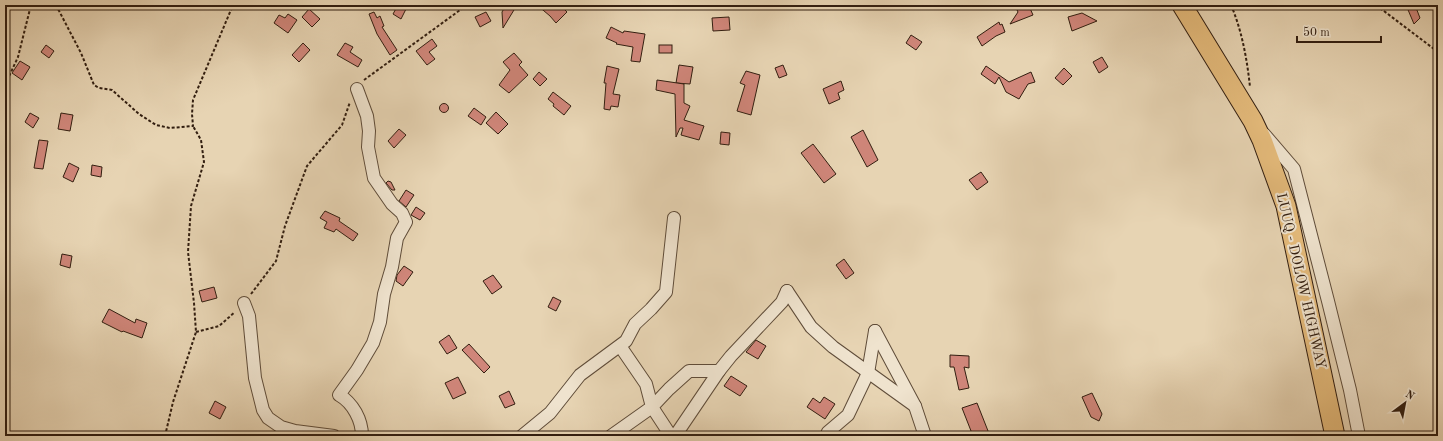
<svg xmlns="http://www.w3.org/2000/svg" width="1443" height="441" font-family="'Old Standard TT',serif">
	<rect width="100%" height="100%" fill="#e7d4b3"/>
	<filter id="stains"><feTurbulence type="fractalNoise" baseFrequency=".005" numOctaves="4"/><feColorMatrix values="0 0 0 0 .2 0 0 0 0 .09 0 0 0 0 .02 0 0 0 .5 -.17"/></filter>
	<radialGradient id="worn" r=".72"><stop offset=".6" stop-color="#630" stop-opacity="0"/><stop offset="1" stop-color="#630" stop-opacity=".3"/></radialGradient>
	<g fill="#d0867a" stroke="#321e10">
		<polygon points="398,5 406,9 401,19 393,14"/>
		<polygon points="506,5 517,5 503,28 502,12"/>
		<polygon points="537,5 560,5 567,12 556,23 550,16"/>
		<polygon points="1406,5 1415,5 1420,18 1414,24"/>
		<polygon points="1029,6 1033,15 1010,24 1018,12 1017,10"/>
		<polygon points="309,9 320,19 312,27 302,17"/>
		<polygon points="374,12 377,18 380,16 384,26 382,27 397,50 390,55 377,34 369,14"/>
		<polygon points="486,12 491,21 480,27 475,17"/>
		<polygon points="1082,13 1097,21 1072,31 1068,17"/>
		<polygon points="288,14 297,20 288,33 274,23 279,15 285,18"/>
		<polygon points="729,17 730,30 713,31 712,18"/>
		<polygon points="999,22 1000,25 1002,24 1005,32 996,36 982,46 977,37"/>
		<polygon points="611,27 623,33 624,31 645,34 640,62 631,61 633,47 616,44 617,43 606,38"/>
		<polygon points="911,35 922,42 916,50 906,43"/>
		<polygon points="432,39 437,46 429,52 435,59 427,65 416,51"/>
		<polygon points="303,43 310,50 299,62 292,55"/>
		<polygon points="345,43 353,47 350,52 362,60 358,67 337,55"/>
		<polygon points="46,45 54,51 49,58 41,52"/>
		<rect x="659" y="45" width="13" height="8"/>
		<polygon points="514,53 522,62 519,65 528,75 509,93 499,85 510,70 503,62"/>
		<polygon points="1102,57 1108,67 1099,73 1093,62"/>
		<polygon points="20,61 30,67 22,80 12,73"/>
		<polygon points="679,65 693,67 690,84 676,83"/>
		<polygon points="783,65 787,75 779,78 775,68"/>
		<polygon points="607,66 619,69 613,94 620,95 618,107 611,106 610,110 604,109 606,83 604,83"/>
		<polygon points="986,66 1009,82 1031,72 1035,82 1028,84 1019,99 1006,92 999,77 995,84 981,74"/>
		<polygon points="1064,68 1072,76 1063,85 1055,78"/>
		<polygon points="746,71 760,75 751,115 737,111 745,85 740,83"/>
		<polygon points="539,72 547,79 540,86 533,79"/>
		<polygon points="657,80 684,84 684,103 690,106 684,120 704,126 699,140 681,135 683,128 680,128 676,137 675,94 656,90"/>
		<polygon points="841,81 844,90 838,93 840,99 829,104 823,89"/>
		<polygon points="553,92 571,106 564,115 553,106 554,104 548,99"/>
		<circle cx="444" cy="108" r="4.5"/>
		<polygon points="474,108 486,117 481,125 468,116"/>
		<polygon points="496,112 508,124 498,134 486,123"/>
		<polygon points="30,113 39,118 33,128 25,122"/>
		<polygon points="61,113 73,115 70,131 58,129"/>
		<polygon points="399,129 406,135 394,148 388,141"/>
		<polygon points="863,130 878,160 867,167 851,137"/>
		<polygon points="721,132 730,133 729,145 720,144"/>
		<polygon points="39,140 48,141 43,169 34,168"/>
		<polygon points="813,144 836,174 824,183 801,153"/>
		<polygon points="69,163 79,168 73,182 63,177"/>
		<polygon points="92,165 102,167 101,177 91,175"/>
		<polygon points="981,172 988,182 977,190 969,180"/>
		<polygon points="388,181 391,182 395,190 392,190 386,183"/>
		<polygon points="406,190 414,195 406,207 399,201"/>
		<polygon points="416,207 425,213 420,220 411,215"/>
		<polygon points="325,211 340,218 339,221 358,234 353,241 336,229 334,232 324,228 327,222 320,218"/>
		<polygon points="62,254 72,256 70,268 60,265"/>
		<polygon points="844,259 854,273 846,279 836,265"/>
		<polygon points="404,266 413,272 403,286 396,281 397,275"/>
		<polygon points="493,275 502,287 492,294 483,281"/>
		<polygon points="214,287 217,298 202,302 199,291"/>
		<polygon points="553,297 561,301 556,311 548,307"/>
		<polygon points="109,309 135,323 136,319 147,323 142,338 123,331 122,332 102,322"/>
		<polygon points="449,335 457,348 447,354 439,342"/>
		<polygon points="756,340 766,346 758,359 746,352"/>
		<polygon points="469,344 490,367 484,373 462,350"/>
		<polygon points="950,355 969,356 969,368 964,367 969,388 959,390 954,367 950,367"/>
		<polygon points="731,376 747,386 740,396 724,386"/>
		<polygon points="458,377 466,393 453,399 445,383"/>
		<polygon points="509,391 515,404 505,408 499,396"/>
		<polygon points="1092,393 1102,414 1099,421 1091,417 1082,397"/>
		<polygon points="824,397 835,404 825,419 807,407 813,398 820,403"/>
		<polygon points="215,401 226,407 220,419 209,413"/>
		<polygon points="977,403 990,436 973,436 962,408"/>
	</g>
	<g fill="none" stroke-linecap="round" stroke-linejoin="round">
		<defs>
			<g id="street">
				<path d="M 357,89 L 367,116 L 369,131 L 368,147 L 374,178 L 392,204 L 402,213 L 406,222 L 397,238 L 392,267 L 384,294 L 380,322 L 373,343 L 357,370 L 339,395 C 353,403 362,420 362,436"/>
				<polyline points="1264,134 1294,169 1328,301 1350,390 1359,436"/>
				<polyline points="787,291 811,327 833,347 915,406"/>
				<polyline points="244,303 249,316 255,378 263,410 268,418 281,427 295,431 334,436"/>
				<polyline points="875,331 915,406 925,436"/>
				<polyline points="522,436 550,413 580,375 626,341 635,324 651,309 666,292 674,218"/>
				<polyline points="611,436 652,407 646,384 620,346"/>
				<polyline points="671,436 652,407 669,389 689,371 719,371"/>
				<polyline points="675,436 719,371 731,356 782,302 787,291"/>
				<polyline points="826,436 828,432 848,415 868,373 875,331"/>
			</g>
			<polyline id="primary" points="1182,5 1253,121 1262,140 1286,206 1335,436"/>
		</defs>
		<use href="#street" stroke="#5f4c39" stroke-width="14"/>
		<use href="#primary" stroke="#321e10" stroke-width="21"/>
		<g stroke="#321e10" stroke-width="2" stroke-dasharray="3 2" stroke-linecap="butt">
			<polyline points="56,5 81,53 94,85 99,88 112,90 139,114 156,125 170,128 193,126 192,114 193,100 233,5"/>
			<path d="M 1231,5 C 1242,31 1247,59 1250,87"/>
			<polyline points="1376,5 1438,52"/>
			<polyline points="364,80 467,5"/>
			<polyline points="5,85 18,57 31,5"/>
			<polyline points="251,294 276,261 285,226 307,166 342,125 350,102"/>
			<polyline points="196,332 219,326 235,312"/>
			<polyline points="165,436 173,402 196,332 194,303 188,252 191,206 204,162 201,140 193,126"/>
		</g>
		<use href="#street" stroke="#efe3ce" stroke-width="12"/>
		<use href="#primary" stroke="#e4ba7a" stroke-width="19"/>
	</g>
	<g text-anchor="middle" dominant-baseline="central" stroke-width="4" stroke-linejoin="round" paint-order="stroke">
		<g font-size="14" fill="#321e10" stroke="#efe3ce">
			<text transform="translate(1301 281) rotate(77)">LUUQ - DOLOW HIGHWAY</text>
		</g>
	</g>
	<rect width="1443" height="441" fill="none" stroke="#e7d4b3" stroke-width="20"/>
	<rect x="6" y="6" width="1431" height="429" fill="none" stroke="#321e10" stroke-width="2"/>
	<rect x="10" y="10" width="1423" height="421" fill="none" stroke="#321e10"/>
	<g transform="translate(1405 403) rotate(32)" stroke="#efe3ce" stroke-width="3" paint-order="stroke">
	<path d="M0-3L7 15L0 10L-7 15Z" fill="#321e10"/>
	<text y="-6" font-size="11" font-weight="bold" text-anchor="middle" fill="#321e10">N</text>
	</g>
	<path d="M1297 36v6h84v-6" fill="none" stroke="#321e10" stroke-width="2"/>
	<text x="1303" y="36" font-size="12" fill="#321e10" stroke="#efe3ce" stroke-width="3" paint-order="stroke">50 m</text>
	<rect width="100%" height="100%" filter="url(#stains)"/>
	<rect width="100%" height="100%" fill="url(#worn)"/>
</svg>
